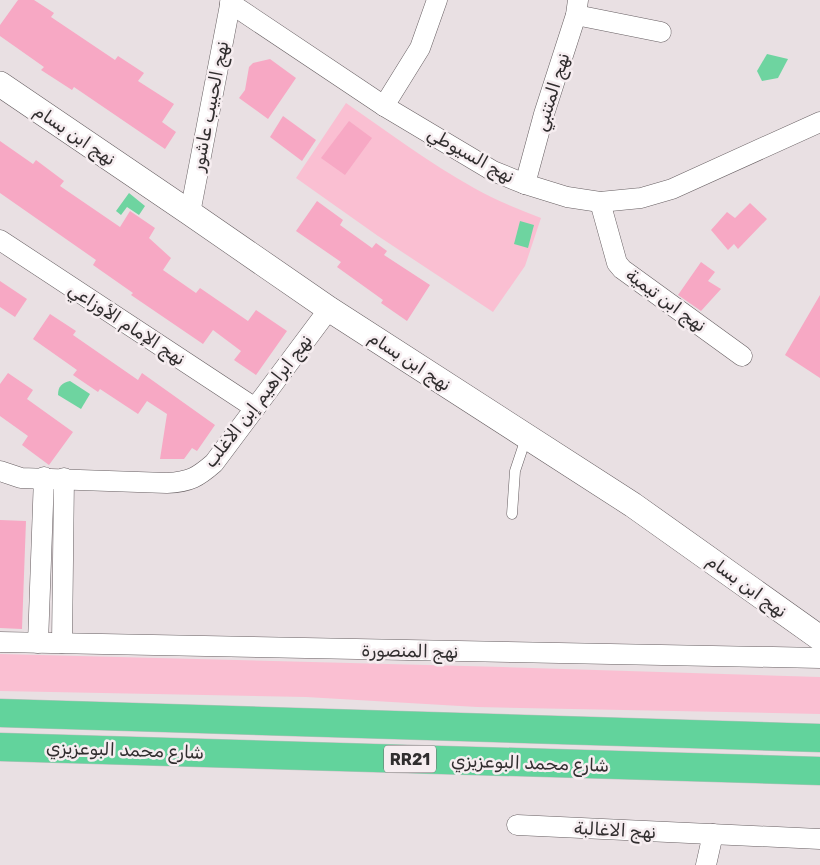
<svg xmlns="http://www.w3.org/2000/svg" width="820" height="865" font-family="Rubik,Vazirmatn,sans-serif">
	<rect width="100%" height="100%" fill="#e9e0e3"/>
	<g fill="#fabfd2">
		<path d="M 346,103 C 388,132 429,163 474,188 C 495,200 518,209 541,218 L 525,266 L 493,312 L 378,236 L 296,178 Z"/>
		<polygon points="0,654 503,667 820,677 820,714 477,707 306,697 0,691"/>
	</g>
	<g fill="#6ed4a0">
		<polygon points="767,54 788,59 778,78 762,81 757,71"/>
		<polygon points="129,193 145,206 139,215 127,207 121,215 116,211"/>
		<polygon points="520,221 534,225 528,248 514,244"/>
		<path d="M 70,381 L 90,394 L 81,409 L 58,395 C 58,386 62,383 70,381 Z"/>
	</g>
	<g fill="#f7a8c4">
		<polygon points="18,0 34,0 54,13 51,17 115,60 118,56 144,73 138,81 174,104 162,122 176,132 165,149 74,87 72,90 41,70 44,67 0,36 0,25"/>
		<polygon points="270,59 296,78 268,119 239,98 245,90 249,67 253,63"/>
		<polygon points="283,116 316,140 302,161 270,137"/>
		<polygon points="349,121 372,138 345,175 321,158"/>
		<polygon points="0,141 33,164 36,160 64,181 60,186 120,227 130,211 155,228 149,238 171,258 163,270 196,293 200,288 248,321 256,310 287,331 256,375 234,360 241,351 213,330 203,344 131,295 133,293 93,265 96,260 0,193"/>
		<polygon points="317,201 343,220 340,225 372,248 376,243 387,251 384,255 430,285 407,321 381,303 383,300 337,267 341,262 296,231"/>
		<polygon points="750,203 767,219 738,249 734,244 728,250 711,230 727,212 735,218"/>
		<polygon points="701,262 715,272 708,281 721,289 701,311 678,295"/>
		<polygon points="0,281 27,299 15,317 0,307"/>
		<polygon points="820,295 820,378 785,355"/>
		<polygon points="50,314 76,331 73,335 138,380 142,373 215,425 197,451 192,448 184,459 160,459 167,414 147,401 138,414 100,389 98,392 73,375 77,370 33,339"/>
		<polygon points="8,373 33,390 27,399 73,432 49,465 22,445 28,436 0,416 0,384"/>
		<polygon points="0,520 26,521 22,629 0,628"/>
	</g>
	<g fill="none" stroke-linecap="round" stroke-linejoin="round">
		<defs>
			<polyline id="service" points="512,514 515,471 526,438"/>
			<g id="minor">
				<polyline points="230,3 384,106 493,171 525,184 567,197 600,202 641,198 672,189 820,122"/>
				<polyline points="576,15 661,32"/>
				<polyline points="384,106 420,48 437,0"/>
				<polyline points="525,184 544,114 576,15 578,0"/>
				<polyline points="600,202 617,263 622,269 742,356"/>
				<polyline points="190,213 231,0"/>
				<polyline points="0,240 255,408"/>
				<path d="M 0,471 L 21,478 L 167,483 C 190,482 198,477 214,463 L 329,309"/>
				<polyline points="0,642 820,658"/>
				<polyline points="38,643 44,477"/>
				<polyline points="62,643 64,478"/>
				<polyline points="517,825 820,839"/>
				<polyline points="706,865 713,834"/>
			</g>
			<polyline id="tertiary" points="0,84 190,213 329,309 633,505 820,638"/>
			<g id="motorway">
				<polyline points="0,713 820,738"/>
				<polyline points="0,747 820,771"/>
			</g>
		</defs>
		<use href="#service" stroke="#675f62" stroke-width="11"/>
		<use href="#minor" stroke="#675f62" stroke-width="21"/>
		<use href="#tertiary" stroke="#675f62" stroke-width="26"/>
		<use href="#motorway" stroke="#c1c0c1" stroke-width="29"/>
		<use href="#service" stroke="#fff" stroke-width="10"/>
		<use href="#minor" stroke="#fff" stroke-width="20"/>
		<use href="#tertiary" stroke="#fff" stroke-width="25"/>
		<use href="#motorway" stroke="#62d39c" stroke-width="28"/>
	</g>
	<g text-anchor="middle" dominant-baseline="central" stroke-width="5" stroke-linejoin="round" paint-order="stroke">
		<rect fill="#f6edf0" stroke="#6c6769" stroke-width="1" x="384" y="745.5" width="52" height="27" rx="4"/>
		<g font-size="16" font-weight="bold" fill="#312e2f">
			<text x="410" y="759">RR21</text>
		</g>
		<g font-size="18" fill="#312e2f" stroke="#f6edf0">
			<text transform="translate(552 92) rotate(-73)">نهج المتنبي</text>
			<text transform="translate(210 106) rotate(-79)">نهج الحبيب عاشور</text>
			<text transform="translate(75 135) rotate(34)">نهج ابن بسام</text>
			<text transform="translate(471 155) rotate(29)">نهج السيوطي</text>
			<text transform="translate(666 300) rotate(36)">نهج ابن تيمية</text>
			<text transform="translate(127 324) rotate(33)">نهج الإمام الأوزاعي</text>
			<text transform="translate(410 361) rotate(33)">نهج ابن بسام</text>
			<text transform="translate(258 401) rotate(-52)">نهج ابراهيم إبن الاغلب</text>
			<text transform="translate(747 586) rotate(36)">نهج ابن بسام</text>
			<text transform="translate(410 651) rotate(1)">نهج المنصورة</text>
			<text transform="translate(125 750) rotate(2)">شارع محمد البوعزيزي</text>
			<text transform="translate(530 763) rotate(2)">شارع محمد البوعزيزي</text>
			<text transform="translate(615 830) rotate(3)">نهج الاغالبة</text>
		</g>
	</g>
</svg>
